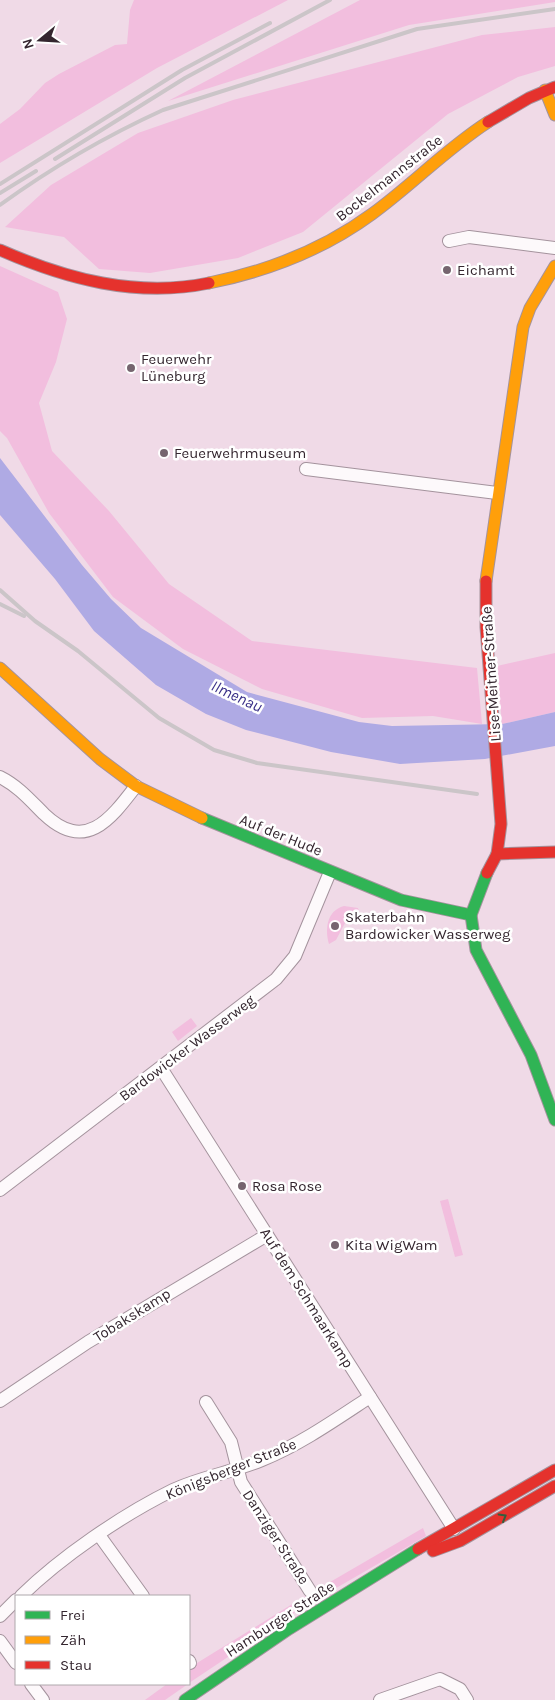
<svg xmlns="http://www.w3.org/2000/svg" width="555" height="1700" font-family="Karla,sans-serif">
	<rect width="100%" height="100%" fill="#f0dae7"/>
	<g fill="#f2bede">
		<polygon points="134,0 288,0 157,68 0,163 0,124 20,109 45,83 59,74 115,45 127,44 130,10"/>
		<polygon points="360,0 555,0 555,2 409,25 168,101"/>
		<polygon points="555,27 555,66 518,77 448,114 303,232 238,258 150,273 99,269 64,237 5,227 51,185 138,133 233,100 482,35"/>
		<polygon points="0,266 58,292 67,319 56,362 39,403 52,451 109,511 169,584 252,641 477,668 482,724 433,716 362,718 262,689 183,649 113,597 49,513 7,438 0,431"/>
		<polygon points="555,653 555,712 502,724 497,666"/>
		<path d="M 344,906 L 358,908 L 361,919 L 345,923 L 336,940 L 329,944 C 325,930 326,911 344,906 Z"/>
		<polygon points="191,1018 197,1026 178,1041 172,1032"/>
		<polygon points="448,1199 463,1255 455,1257 440,1201"/>
		<polygon points="423,1528 426,1536 300,1609 189,1683 189,1668 294,1603"/>
		<polygon points="167,1684 188,1684 165,1700 145,1700"/>
	</g>
	<polygon fill="#afaae4" points="0,458 82,565 111,599 141,628 247,692 359,722 392,726 502,724 555,712 555,746 485,759 400,764 331,752 246,730 206,714 156,685 94,631 55,579 0,515"/>
	<g fill="none" stroke-linecap="round" stroke-linejoin="round">
		<defs>
			<g id="street">
				<polyline points="449,241 469,237 555,248"/>
				<polyline points="306,469 497,493"/>
				<path d="M 0,777 C 18,786 30,800 44,814 C 85,853 110,820 136,786"/>
				<polyline points="161,1068 454,1529"/>
				<polyline points="0,1190 276,979 295,956 330,872"/>
				<polyline points="0,1401 88,1342 267,1235"/>
				<polyline points="206,1402 231,1442 241,1482 310,1591"/>
				<polyline points="99,1535 143,1596"/>
				<path d="M 21,1596 C 61,1557 122,1515 173,1490 C 201,1477 233,1472 262,1460 C 301,1444 335,1420 370,1397"/>
				<polyline points="0,1616 16,1600"/>
				<polyline points="0,1641 16,1663"/>
				<polyline points="189,1661 190,1663"/>
				<polyline points="31,1684 43,1700"/>
				<polyline points="380,1700 440,1679 460,1689 467,1700"/>
			</g>
			<g id="fast">
				<polyline points="202,818 401,900 471,915"/>
				<polyline points="487,873 471,915 476,950 531,1055 555,1120"/>
				<polyline points="185,1700 289,1629 418,1549"/>
			</g>
			<g id="slow">
				<polyline points="545,90 555,115"/>
				<path d="M 209,283 C 268,271 323,250 372,214 C 412,185 446,149 488,122"/>
				<polyline points="486,581 523,327 530,308 555,266"/>
				<polyline points="0,668 100,759 136,786 202,818"/>
			</g>
			<g id="jam">
				<polyline points="488,122 529,98 555,87"/>
				<path d="M 0,250 C 66,279 137,298 209,283"/>
				<polyline points="486,581 486,627 501,824 497,854 487,873"/>
				<polyline points="497,854 555,852"/>
				<polyline points="418,1549 555,1470"/>
				<polyline points="433,1551 460,1541 555,1486"/>
			</g>
		</defs>
		<use href="#street" stroke="#a4939d" stroke-width="14"/>
		<use href="#fast" stroke="#a4939d" stroke-width="13"/>
		<use href="#slow" stroke="#a4939d" stroke-width="13"/>
		<use href="#jam" stroke="#a4939d" stroke-width="13"/>
		<use href="#street" stroke="#fdf9fb" stroke-width="12"/>
		<use href="#fast" stroke="#30b455" stroke-width="11"/>
		<use href="#slow" stroke="#ff9f0a" stroke-width="11"/>
		<use href="#jam" stroke="#e5322d" stroke-width="11"/>
		<g stroke="#cbc5c8" stroke-width="4">
			<polyline points="55,159 185,78 330,0"/>
			<polyline points="0,184 182,70 270,23"/>
			<polyline points="0,193 36,171"/>
			<path d="M 0,205 C 51,168 106,136 163,110 L 417,29 L 555,9"/>
			<polyline points="0,590 35,621 78,651 159,718 214,750 257,763 477,794"/>
			<polyline points="0,604 24,616"/>
		</g>
	</g>
	<defs><path id="oneway-chevron" d="M-2-3.5L2.5 0L-2 3.5" fill="none" stroke-width="1.6" stroke-linecap="round" stroke-linejoin="round" transform="scale(1.25)"/></defs>
	<use stroke="#325f3e" href="#oneway-chevron" transform="translate(503 1517) rotate(-30)"/>
	<g fill="#76656f" stroke="#fff" stroke-width="2">
		<circle cx="447" cy="270" r="5"/>
		<circle cx="131" cy="368" r="5"/>
		<circle cx="164" cy="453" r="5"/>
		<circle cx="335" cy="926" r="5"/>
		<circle cx="242" cy="1186" r="5"/>
		<circle cx="335" cy="1245" r="5"/>
	</g>
	<g text-anchor="middle" dominant-baseline="central" stroke-width="5" stroke-linejoin="round" paint-order="stroke">
		<g font-size="15" fill="#34262f" stroke="#fff">
			<text transform="translate(389 178) rotate(-38)">Bockelmannstraße</text>
			<text transform="translate(491 674) rotate(-94)">Lise-Meitner-Straße</text>
			<text transform="translate(281 835) rotate(22)">Auf der Hude</text>
			<text transform="translate(187 1048) rotate(-37)">Bardowicker Wasserweg</text>
			<text transform="translate(307 1298) rotate(58)">Auf dem Schmaarkamp</text>
			<text transform="translate(132 1315) rotate(-32)">Tobakskamp</text>
			<text transform="translate(231 1469) rotate(-22)">Königsberger Straße</text>
			<text transform="translate(276 1537) rotate(57)">Danziger Straße</text>
			<text transform="translate(280 1619) rotate(-33)">Hamburger Straße</text>
		</g>
		<g font-size="15" fill="#34262f" stroke="#fff" text-anchor="start">
			<text x="457" y="270">Eichamt</text>
			<text x="141" y="359">Feuerwehr<tspan x="141" dy="17">Lüneburg</tspan></text>
			<text x="174" y="453">Feuerwehrmuseum</text>
			<text x="345" y="917">Skaterbahn<tspan x="345" dy="17">Bardowicker Wasserweg</tspan></text>
			<text x="252" y="1186">Rosa Rose</text>
			<text x="345" y="1245">Kita WigWam</text>
		</g>
		<g font-size="16" font-style="italic" fill="#382e87" stroke="#fff">
			<text transform="translate(237 696) rotate(25)">Ilmenau</text>
		</g>
	</g>
	<rect x="15" y="1595" width="175" height="90" fill="#ffffff" stroke="#aea8ac"/>
	<rect x="25" y="1611" width="25" height="8" fill="#30b455" stroke="#aea8ac"/>
	<text x="60" y="1620" font-size="15" fill="#34262f">Frei</text>
	<rect x="25" y="1636" width="25" height="8" fill="#ff9f0a" stroke="#aea8ac"/>
	<text x="60" y="1645" font-size="15" fill="#34262f">Zäh</text>
	<rect x="25" y="1661" width="25" height="8" fill="#e5322d" stroke="#aea8ac"/>
	<text x="60" y="1670" font-size="15" fill="#34262f">Stau</text>
	<g transform="translate(40 40) rotate(252)" stroke="#ffffff" stroke-width="4" paint-order="stroke">
	<path d="M0-4L9 19L0 12L-9 19Z" fill="#34262f"/>
	<text y="-8" font-size="14" font-weight="bold" text-anchor="middle" fill="#34262f">N</text>
	</g>
</svg>
